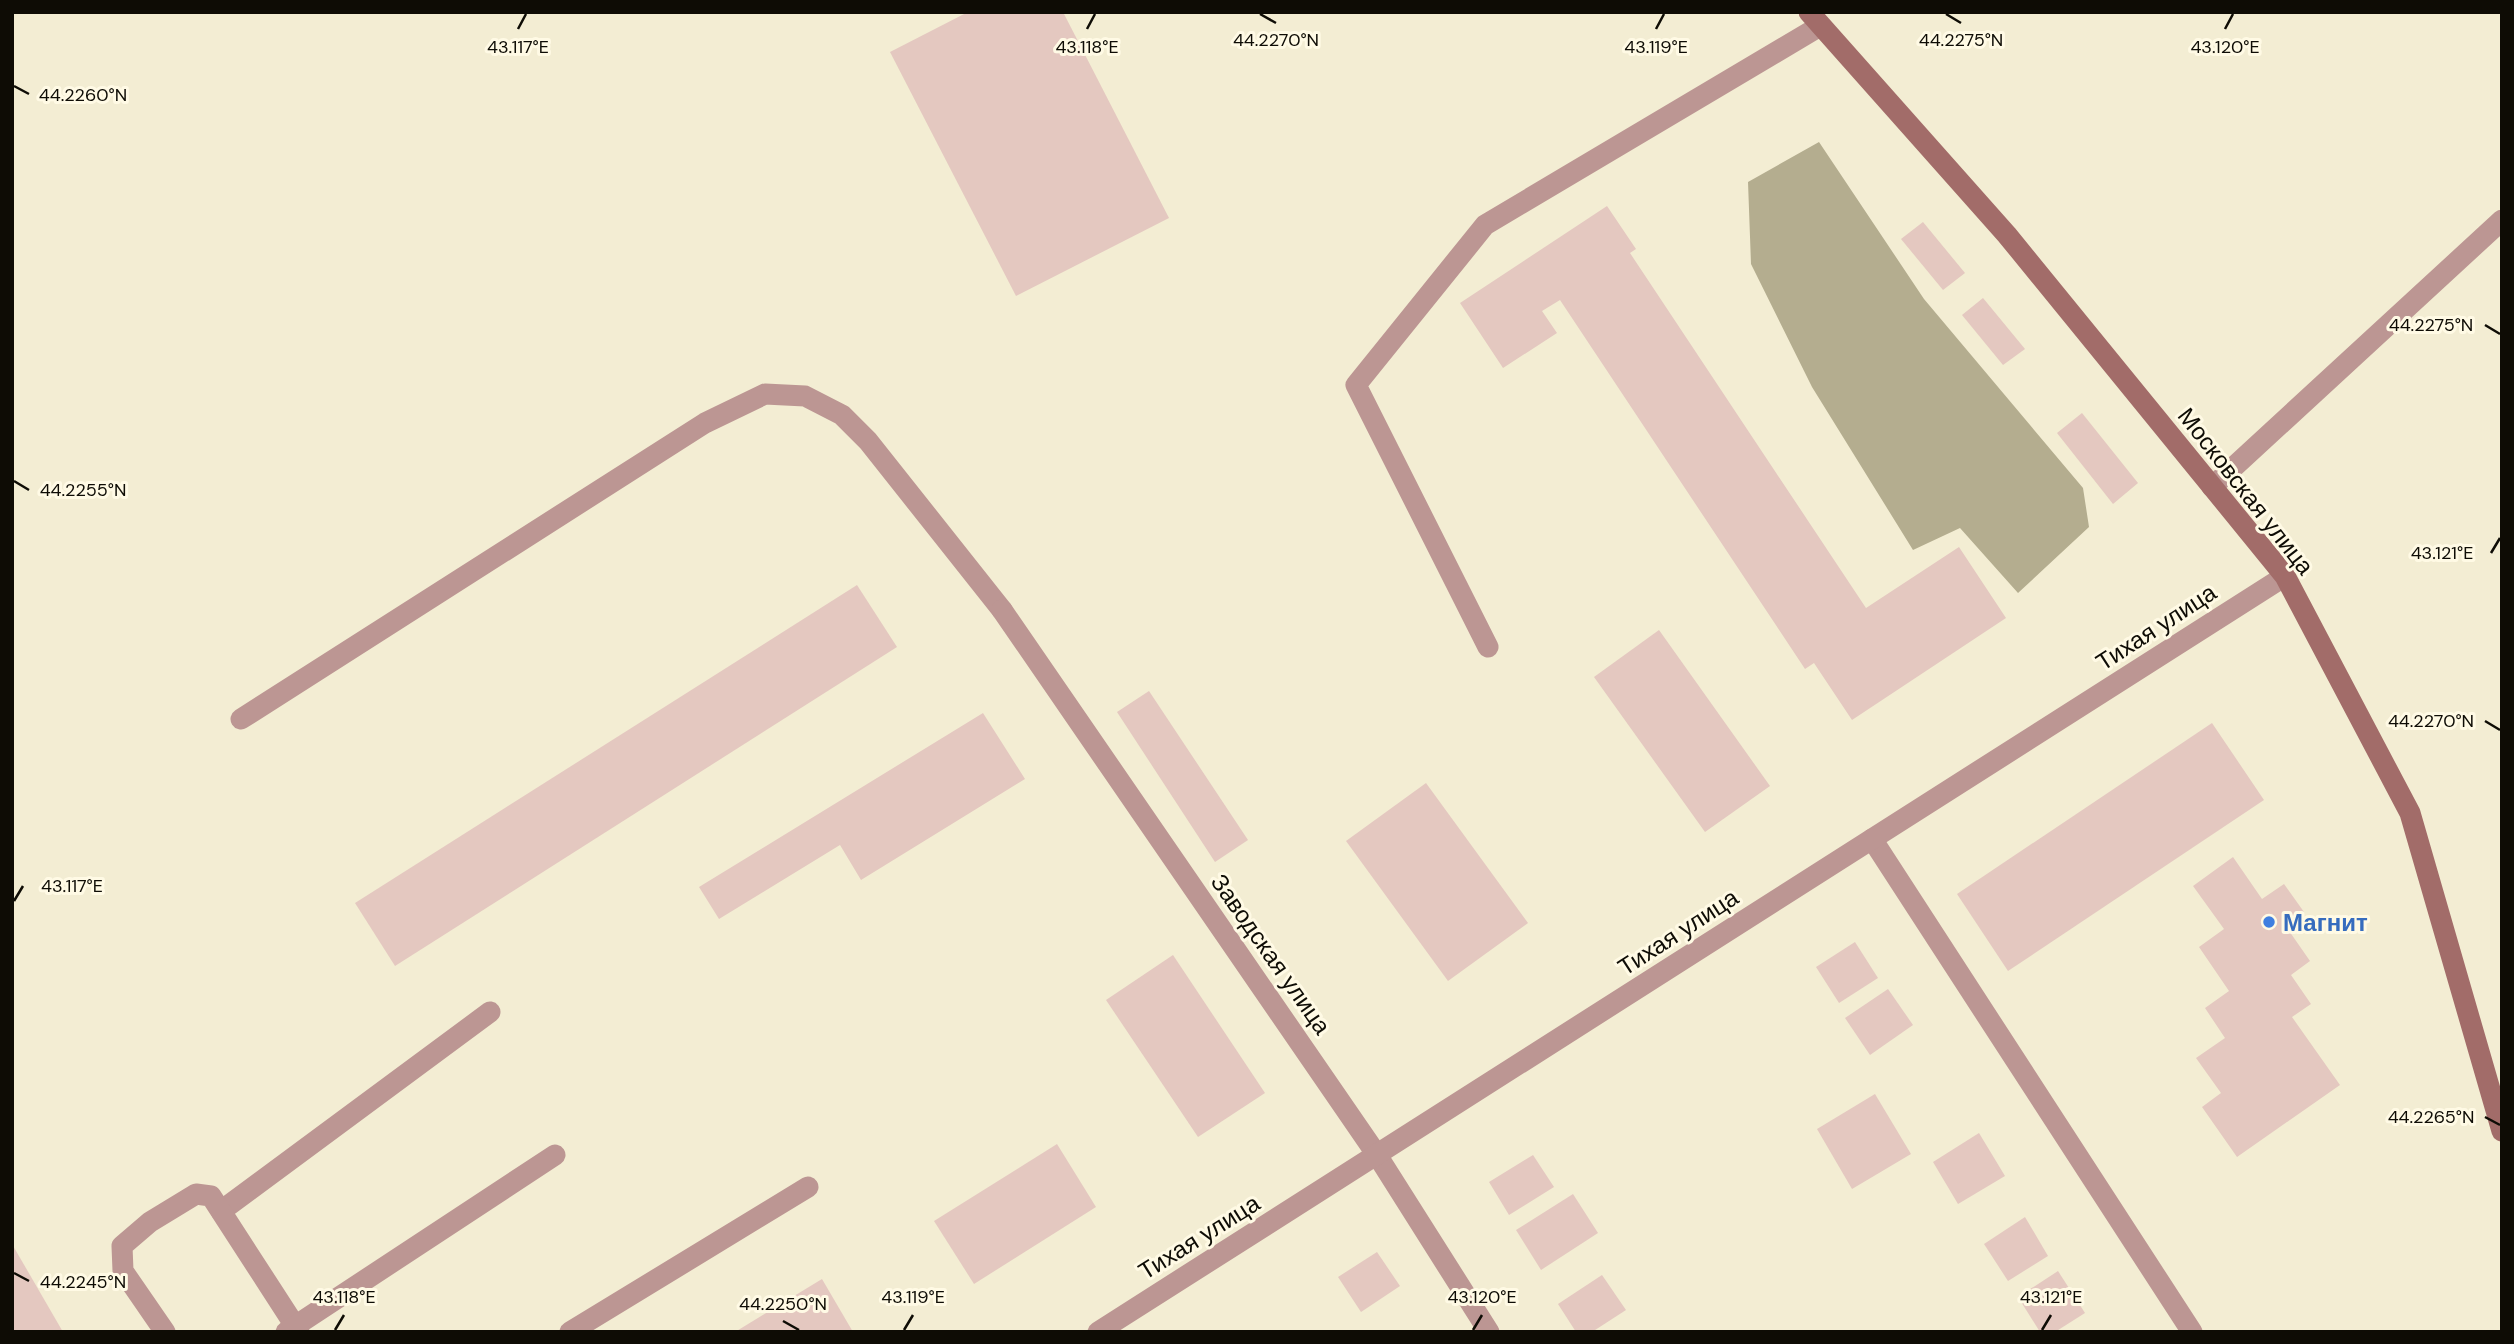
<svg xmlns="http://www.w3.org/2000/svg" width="2514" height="1344" font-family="'DM Sans',sans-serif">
	<rect width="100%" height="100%" fill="#f3edd3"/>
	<polygon fill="#b4ad8f" points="1819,142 1924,299 2083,488 2089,527 2018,593 1960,528 1913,550 1812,387 1751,264 1748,182"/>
	<g fill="#e4c8c0">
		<polygon points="968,12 1063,12 1169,218 1016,296 890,52"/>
		<polygon points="1607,206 1636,249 1630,253 1866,608 1959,547 2006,618 1852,720 1814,663 1805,669 1560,300 1542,311 1557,333 1503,368 1460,303"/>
		<polygon points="1923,222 1965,273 1943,290 1901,239"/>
		<polygon points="1983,298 2025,349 2003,365 1962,315"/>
		<polygon points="2082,413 2138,483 2113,504 2057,433"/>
		<polygon points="857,585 897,647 395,966 355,903"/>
		<polygon points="1659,630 1770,786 1705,832 1594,677"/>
		<polygon points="1149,691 1248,840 1215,862 1117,712"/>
		<polygon points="983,713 1025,779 861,880 840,845 719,919 699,887"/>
		<polygon points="2212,723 2264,800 2008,971 1957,894"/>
		<polygon points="1426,783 1528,923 1448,981 1346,841"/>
		<polygon points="2233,857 2262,899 2284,884 2304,912 2285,925 2310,961 2291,975 2311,1004 2292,1017 2340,1085 2237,1157 2202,1107 2221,1093 2196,1058 2225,1038 2205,1008 2229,991 2199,947 2224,929 2193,886"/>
		<polygon points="1855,942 1878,978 1839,1003 1816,967"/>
		<polygon points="1173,955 1265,1093 1198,1137 1106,1000"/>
		<polygon points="1888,989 1913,1025 1870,1055 1845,1018"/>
		<polygon points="1875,1094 1911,1154 1852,1189 1817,1129"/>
		<polygon points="1979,1133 2005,1176 1958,1204 1933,1162"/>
		<polygon points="1057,1144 1096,1207 974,1284 934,1221"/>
		<polygon points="1533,1155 1554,1187 1509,1215 1489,1182"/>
		<polygon points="1573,1194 1598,1233 1541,1270 1516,1230"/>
		<polygon points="2025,1217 2048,1256 2008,1281 1984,1244"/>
		<polygon points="12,1244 63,1332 12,1332"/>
		<polygon points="1377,1252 1400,1286 1361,1312 1338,1277"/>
		<polygon points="2058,1271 2085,1313 2055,1332 2040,1332 2018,1297"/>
		<polygon points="1602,1275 1626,1310 1592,1332 1576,1332 1558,1304"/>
		<polygon points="822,1279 853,1332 735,1332"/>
	</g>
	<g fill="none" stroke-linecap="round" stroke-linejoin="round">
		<g stroke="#bc9693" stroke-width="21">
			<polyline points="2212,487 2502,220"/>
			<polyline points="1488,647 1356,385 1485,225 1820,26"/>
			<polyline points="241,719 705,423 765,394 805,396 842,415 868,441 1002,610"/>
			<polyline points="1872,839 2192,1332"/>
			<polyline points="221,1211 490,1012"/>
			<polyline points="165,1332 123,1271 122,1246 150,1222 196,1194 211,1196 299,1332"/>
			<polyline points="286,1332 555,1155"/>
			<polyline points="570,1332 808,1187"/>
		</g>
		<g stroke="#bc9693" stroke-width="21">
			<polyline points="1002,610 1377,1155 1489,1332"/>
			<polyline points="1098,1332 2285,576"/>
		</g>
		<polyline stroke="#a26c69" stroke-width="21" points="1809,12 2007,235 2285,576 2410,813 2502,1131"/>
	</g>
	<path fill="none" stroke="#0e0c05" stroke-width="2.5" d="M 1260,14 L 1276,23M 1946,14 L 1961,23M 518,29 L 526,14M 1087,29 L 1095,14M 1656,29 L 1664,14M 2225,29 L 2233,14M 14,86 L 29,94M 2485,325 L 2500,334M 14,481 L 29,490M 2491,553 L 2500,538M 2485,721 L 2500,730M 14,901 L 23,886M 2485,1117 L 2500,1125M 14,1273 L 29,1281M 783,1321 L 799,1330M 335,1330 L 344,1315M 904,1330 L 913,1315M 1473,1330 L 1482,1315M 2042,1330 L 2051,1315"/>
	<circle fill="#3f7fe0" stroke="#fffae5" stroke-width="2.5" cx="2269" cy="922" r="7"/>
	<g text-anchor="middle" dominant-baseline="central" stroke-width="6" stroke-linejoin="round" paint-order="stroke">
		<g font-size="24" fill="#0e0c05" stroke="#fffae5">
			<text transform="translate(2246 491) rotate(52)">Московская улица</text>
			<text transform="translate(2156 627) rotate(-33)">Тихая улица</text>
			<text transform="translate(1678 932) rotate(-33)">Тихая улица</text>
			<text transform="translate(1271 954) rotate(55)">Заводская улица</text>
			<text transform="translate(1199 1237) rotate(-32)">Тихая улица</text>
		</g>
		<g font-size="24" font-weight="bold" fill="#366cbe" stroke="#fffae5" text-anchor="start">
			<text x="2283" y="922">Магнит</text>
		</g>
	</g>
	<g font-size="18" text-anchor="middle" fill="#0e0c05" stroke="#fffae5" stroke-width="6" stroke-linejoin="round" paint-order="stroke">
		<text x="1276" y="46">44.2270°N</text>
		<text x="1961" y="46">44.2275°N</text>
		<text x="518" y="53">43.117°E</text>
		<text x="1087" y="53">43.118°E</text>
		<text x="1656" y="53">43.119°E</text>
		<text x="2225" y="53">43.120°E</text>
		<text x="83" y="101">44.2260°N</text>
		<text x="2431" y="331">44.2275°N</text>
		<text x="83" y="496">44.2255°N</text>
		<text x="2442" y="559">43.121°E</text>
		<text x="2431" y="727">44.2270°N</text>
		<text x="72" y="892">43.117°E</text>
		<text x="2431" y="1123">44.2265°N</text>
		<text x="83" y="1288">44.2245°N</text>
		<text x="344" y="1303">43.118°E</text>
		<text x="913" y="1303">43.119°E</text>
		<text x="1482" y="1303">43.120°E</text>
		<text x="2051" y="1303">43.121°E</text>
		<text x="783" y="1310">44.2250°N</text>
	</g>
	<rect width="2514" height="1344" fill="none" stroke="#0e0c05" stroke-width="28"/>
</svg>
